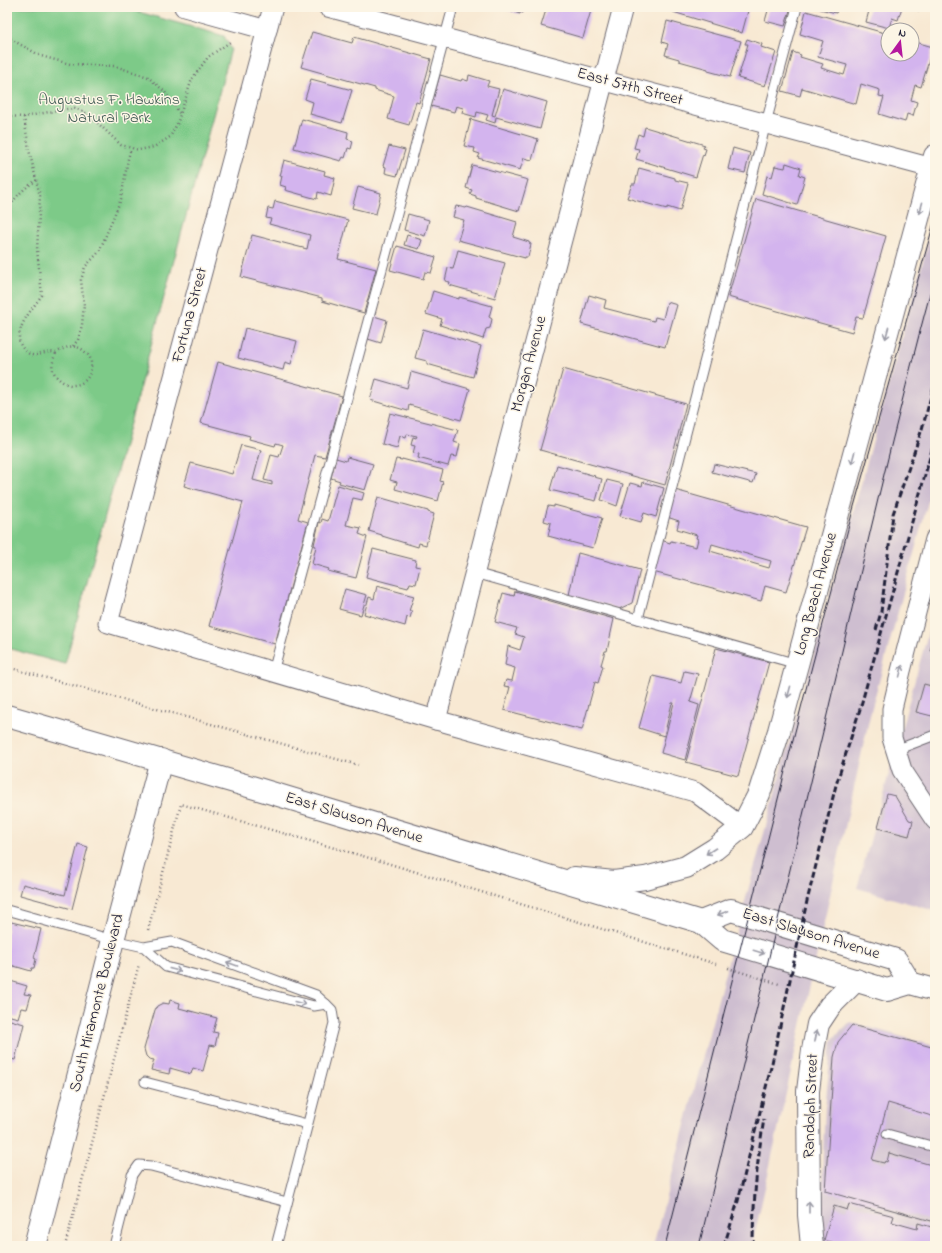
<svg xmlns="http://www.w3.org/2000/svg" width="942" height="1253" font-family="'Indie Flower',sans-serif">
	<rect width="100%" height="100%" fill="#fcf5e5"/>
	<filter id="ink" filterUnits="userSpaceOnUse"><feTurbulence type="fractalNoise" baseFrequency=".025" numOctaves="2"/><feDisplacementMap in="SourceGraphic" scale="8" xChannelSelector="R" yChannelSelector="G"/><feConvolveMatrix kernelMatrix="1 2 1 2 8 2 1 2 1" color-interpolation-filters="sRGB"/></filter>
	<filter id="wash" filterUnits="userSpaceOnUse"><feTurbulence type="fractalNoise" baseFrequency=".012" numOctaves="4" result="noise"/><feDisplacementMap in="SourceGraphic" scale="16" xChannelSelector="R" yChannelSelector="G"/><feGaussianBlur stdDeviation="0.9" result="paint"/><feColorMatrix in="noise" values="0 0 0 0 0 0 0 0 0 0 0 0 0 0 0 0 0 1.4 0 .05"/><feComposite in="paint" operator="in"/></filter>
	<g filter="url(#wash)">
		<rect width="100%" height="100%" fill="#f8e9d3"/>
		<g fill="#cebed0">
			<polygon points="935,218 935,476 871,711 752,1246 653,1246 724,977"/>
			<polygon points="935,608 935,911 857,888"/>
			<polygon points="850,1022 935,1046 935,1246 822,1246 821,1199 825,1109 832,1040"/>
		</g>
		<polygon fill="#7dca88" stroke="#507662" points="7,7 121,7 224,36 231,49 65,664 7,648"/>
		<g id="blocks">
			<g fill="#d3b4ee" fill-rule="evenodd">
				<polygon points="495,7 525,7 523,13 520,12 520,14"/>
				<polygon points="543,7 592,7 583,38 541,26 546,10 543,9"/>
				<polygon points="674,7 749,7 742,33 673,12"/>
				<polygon points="769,7 791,7 785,26 765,21"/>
				<polygon points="820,7 838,7 836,13 820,9"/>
				<polygon points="870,7 902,7 898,20 892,18 889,28 866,22"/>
				<polygon points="907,7 920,7 919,11"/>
				<polygon points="806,11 888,34 888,54 912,54 912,41 933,47 921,87 915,85 911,100 917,102 913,116 907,114 905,122 879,114 884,97 879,96 880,90 861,84 856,104 802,88 800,96 782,91 793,52 801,55 800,57 823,64 821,68 844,75 847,65 818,57 823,41 800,34"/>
				<polygon points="667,21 741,41 730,77 708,71 708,69 679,61 679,59 665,55 668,44 662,42"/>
				<polygon points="312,32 352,43 354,37 431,59 419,103 416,102 409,125 388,119 394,96 375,90 375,88 301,67"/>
				<polygon points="747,39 762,44 761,47 776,52 765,86 738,78 748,44 745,44"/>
				<polygon points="440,75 461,81 462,79 468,81 469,75 489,81 487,86 499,89 492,115 495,116 503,89 547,102 540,129 496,117 495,123 486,120 488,115 477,112 476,117 462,113 463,108 456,106 454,112 431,106"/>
				<polygon points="311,79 352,90 342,123 310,114 313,102 305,99"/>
				<polygon points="302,119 348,132 347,139 353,141 351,149 348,148 345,158 343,157 341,161 294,148"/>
				<polygon points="471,119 538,139 532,160 524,158 520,170 478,158 480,154 474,152 475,148 464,146"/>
				<polygon points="645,127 705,145 703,148 706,149 704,155 703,154 696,177 636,159 639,149 634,148 638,134 643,136"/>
				<polygon points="389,146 405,150 397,176 385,173 386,167 383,166"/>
				<polygon points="733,148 750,153 745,173 728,169"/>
				<polygon points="284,160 325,171 324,175 335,178 331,196 318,192 317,199 285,190 286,187 280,185 282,176 280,176"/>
				<polygon points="786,163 801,168 799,175 805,177 797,205 762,194 767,176 772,177 775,166 785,168"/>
				<polygon points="472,165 528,180 519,211 476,198 476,196 470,194 472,190 466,188"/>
				<polygon points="639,168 675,178 675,180 688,183 680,211 667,207 667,209 627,198 632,184 635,184"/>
				<polygon points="358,187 381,193 376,214 352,208"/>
				<polygon points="756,199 886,236 863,318 856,317 852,332 728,297"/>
				<polygon points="275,201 348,220 338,259 376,269 364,313 322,301 322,298 241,277 252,235 307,249 310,235 269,224 271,219 266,218 268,208 273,209"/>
				<polygon points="456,206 466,208 467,207 517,222 513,237 529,242 529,243 531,244 528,257 525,257 525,258 458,240 464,220 453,217"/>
				<polygon points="408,214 429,220 425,236 404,230"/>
				<polygon points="407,235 422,240 419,249 404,245"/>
				<polygon points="397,246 436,257 431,273 425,272 423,279 390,270"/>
				<polygon points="458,250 505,263 495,298 449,285 450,282 445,281 448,268 453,269"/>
				<polygon points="433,291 459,299 459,297 492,306 489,317 492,319 490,328 486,329 483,339 440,325 442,319 426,314"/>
				<polygon points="589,295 606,300 604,308 654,321 655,317 663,319 667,302 677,305 665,347 581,324"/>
				<polygon points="374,316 387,320 381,343 368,339"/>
				<polygon points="245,328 297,341 291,364 285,362 283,370 238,358"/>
				<polygon points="423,329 481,346 473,377 427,364 427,361 415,358"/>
				<polygon points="218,362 342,396 325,457 315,455 298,519 308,522 275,644 209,626 243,502 184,486 191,463 232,474 241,445 261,450 253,480 272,485 272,482 264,480 271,455 279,457 283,445 276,443 275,446 249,439 250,436 201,423"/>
				<polygon points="563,369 686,404 665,485 540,450"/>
				<polygon points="411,372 470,389 461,420 409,405 408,411 370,400 376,379 407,388"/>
				<polygon points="390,413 458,430 454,442 460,444 457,457 451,456 448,466 418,458 419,454 413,453 415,446 411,445 413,437 416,438 417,436 407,434 406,438 400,436 397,448 382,444"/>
				<polygon points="347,457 373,464 365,490 339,483 340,481 331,478 336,458 346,461"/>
				<polygon points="396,459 402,460 402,459 443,470 440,481 443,482 438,501 395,489 397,482 390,480"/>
				<polygon points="714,464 756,474 753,483 712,472"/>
				<polygon points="557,465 595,476 594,477 602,479 596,501 550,490"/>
				<polygon points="607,480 623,484 617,506 601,500"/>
				<polygon points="643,482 664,488 656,517 644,513 641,522 620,516 630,483 642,486"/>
				<polygon points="338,485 364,493 362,500 353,498 346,525 361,528 359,534 367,537 356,578 328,571 329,569 312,564 316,546 314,545 319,522 321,523 322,519 328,521"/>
				<path d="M 675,490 L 806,527 L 786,592 L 765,586 L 761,601 L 653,572 L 661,540 L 670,543 L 671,541 L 696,547 L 698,539 L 696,538 L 697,535 L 677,529 L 679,521 L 667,517 ZM 712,544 L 771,561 L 769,568 L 710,551 Z"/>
				<polygon points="378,497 428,511 428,512 434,514 426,545 419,543 418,547 382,536 382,535 369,531"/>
				<polygon points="554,505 602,518 593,548 548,536 551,523 544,521 548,506 554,507"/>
				<polygon points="373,549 416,560 415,566 420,567 416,584 410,583 408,588 366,577"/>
				<polygon points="578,553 640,570 632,603 619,609 569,595"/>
				<polygon points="377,586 414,596 409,611 412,611 410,618 407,617 405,626 364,614 369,597 374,599"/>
				<polygon points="345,589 367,595 361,615 339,609"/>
				<polygon points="515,591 614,619 607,651 605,651 601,665 603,666 598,683 595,682 582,730 504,710 510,687 504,686 506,680 512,681 515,668 505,665 508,646 520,650 524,637 515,634 517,628 495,622 503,593 514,596"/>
				<polygon points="935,634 935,652 930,650"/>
				<polygon points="716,648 769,662 738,776 686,762"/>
				<polygon points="684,671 698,674 690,702 699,705 685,760 661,753 674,703 672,703 664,736 639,728 653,676 681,683"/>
				<polygon points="924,684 935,687 935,706 932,716 916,712"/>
				<polygon points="887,794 895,796 909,820 913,821 909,836 878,828"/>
				<polygon points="78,844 88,847 72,909 20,895 23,884 65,895"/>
				<polygon points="7,921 41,929 34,958 36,959 34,968 32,968 31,971 7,964"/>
				<polygon points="7,980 27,986 24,994 31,995 27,1009 21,1008 18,1018 7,1015"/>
				<polygon points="170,1000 180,1003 179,1008 217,1018 213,1032 218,1033 215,1046 210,1045 203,1071 193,1068 191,1074 170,1068 169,1074 151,1070 154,1060 149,1059 146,1056 144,1049 155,1010 157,1006 163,1003 169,1004"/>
				<polygon points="7,1019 24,1024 15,1060 7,1058"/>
				<polygon points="852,1025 935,1048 935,1117 888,1103 872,1160 884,1163 885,1161 887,1162 889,1153 935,1166 935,1222 825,1191 834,1057 838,1042"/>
				<polygon points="849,1204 894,1216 892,1222 917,1229 918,1223 935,1228 935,1246 834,1246 835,1243 824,1240 834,1206 847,1210"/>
			</g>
		</g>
	</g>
	<g filter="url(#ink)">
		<use href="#blocks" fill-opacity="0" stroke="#6d6870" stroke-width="1"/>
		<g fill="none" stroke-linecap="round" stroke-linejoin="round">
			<defs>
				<g id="lane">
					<polyline points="475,573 797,664"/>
					<polyline points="638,619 766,123 797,7"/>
					<polyline points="273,672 453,7"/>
					<polyline points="896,750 935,735"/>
					<polyline points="7,910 113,940 144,947 172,942 316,995 326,1004 314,1006 166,967 144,947"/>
					<polyline points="145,1082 307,1124"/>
					<polyline points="887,1134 935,1147"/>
					<polyline points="114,1246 132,1175 139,1165 151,1166 287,1202"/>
					<polyline points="276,1246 334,1023 332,1010 326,1004"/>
				</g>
				<g id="street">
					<polyline points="184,7 267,30"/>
					<polyline points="273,7 108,623 436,720 695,792 742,827"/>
					<polyline points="328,7 932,168"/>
					<polyline points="935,539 901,671 892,709 892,738 902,770 935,820"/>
					<polyline points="436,720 623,7"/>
				</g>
				<g id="secondary">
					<polyline points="574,878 614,882 645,878 686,867 715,849 742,827 759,794 779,731 935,156"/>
					<polyline points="35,1246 113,940 161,760"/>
					<polyline points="812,1246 809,1215 808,1091 813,1050 818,1024 830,1006 856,980"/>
				</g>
				<g id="primary">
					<polyline points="7,716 255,788 701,922 722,940 887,990 910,983 935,990"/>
					<polyline points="701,922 731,910 896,960 910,983"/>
				</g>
			</defs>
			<use href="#lane" stroke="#6d6870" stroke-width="11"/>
			<use href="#street" stroke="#6d6870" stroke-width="21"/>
			<use href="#secondary" stroke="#6d6870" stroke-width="24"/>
			<use href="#primary" stroke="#6d6870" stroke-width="24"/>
			<g stroke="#6d6870" stroke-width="2.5" stroke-dasharray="1 3" stroke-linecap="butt">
				<polyline points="7,37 41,56 70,64 115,66 148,77 165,92 180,114"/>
				<polyline points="7,116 24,117 59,110 75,108 88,114 121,145 139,150 154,147 170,137 177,124 192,79 208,57 230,42"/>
				<path d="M 24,117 L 29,150 L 40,196 L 37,250 L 42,295 C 33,308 11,332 22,347 C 24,350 28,354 32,355 C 41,356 46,350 56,353 C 65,347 75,343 84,351 C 86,353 89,355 90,358 C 94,370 88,384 74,385 C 63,386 49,373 53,362 C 53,359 55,356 56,353"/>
				<path d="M 7,213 C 12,199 24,188 37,180"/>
				<polyline points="73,346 78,340 82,325 84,305 81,280 85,267 99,252 121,199 128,159 131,148"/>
				<polyline points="7,667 358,765"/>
				<polyline points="148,930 181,804 387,863 716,964"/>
				<polyline points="728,968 779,984"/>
				<polyline points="65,1246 139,964"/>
			</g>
			<use href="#lane" stroke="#fff" stroke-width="9"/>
			<use href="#street" stroke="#fff" stroke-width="19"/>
			<use href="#secondary" stroke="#fff" stroke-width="22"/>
			<use href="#primary" stroke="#fff" stroke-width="22"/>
			<g stroke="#22223b" stroke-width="1">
				<polyline points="665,1246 801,708 853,510 935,219"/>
				<path d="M 699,1246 C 742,1070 784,895 826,719 C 861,571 895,422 935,275"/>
			</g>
			<g stroke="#22223b" stroke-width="3" stroke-dasharray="6 3" stroke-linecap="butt">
				<polyline points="876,630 881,612 893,514 922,429 935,382"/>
				<polyline points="724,1246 738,1201 772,1063 807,901 836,785 860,709 935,439"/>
				<path d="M 753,1246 C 753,1203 757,1161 764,1119"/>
			</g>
		</g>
		<defs><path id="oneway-shaft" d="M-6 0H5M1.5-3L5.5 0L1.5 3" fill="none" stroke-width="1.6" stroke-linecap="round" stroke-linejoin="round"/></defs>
		<g stroke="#9c9ca7">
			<use href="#oneway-shaft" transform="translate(921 208) rotate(105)"/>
			<use href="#oneway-shaft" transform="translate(887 333) rotate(105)"/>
			<use href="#oneway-shaft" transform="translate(853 458) rotate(105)"/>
			<use href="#oneway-shaft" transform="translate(901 671) rotate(-76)"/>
			<use href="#oneway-shaft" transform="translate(789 692) rotate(105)"/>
			<use href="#oneway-shaft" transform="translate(711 851) rotate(147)"/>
			<use href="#oneway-shaft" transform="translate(723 913) rotate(159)"/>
			<use href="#oneway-shaft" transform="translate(759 952) rotate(17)"/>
			<use href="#oneway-shaft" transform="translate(232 964) rotate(-160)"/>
			<use href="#oneway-shaft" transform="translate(175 970) rotate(15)"/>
			<use href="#oneway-shaft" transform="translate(300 1003) rotate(15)"/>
			<use href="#oneway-shaft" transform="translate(816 1036) rotate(-79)"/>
			<use href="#oneway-shaft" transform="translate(809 1207) rotate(-90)"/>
		</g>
	</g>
	<g text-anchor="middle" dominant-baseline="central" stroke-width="3" stroke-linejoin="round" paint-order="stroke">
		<g font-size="16" fill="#22223b" stroke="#fcf5e5">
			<text transform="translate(630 87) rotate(15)">East 57th Street</text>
			<text transform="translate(190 315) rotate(-75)">Fortuna Street</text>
			<text transform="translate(529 364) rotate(-75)">Morgan Avenue</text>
			<text transform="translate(816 594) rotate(-75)">Long Beach Avenue</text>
			<text transform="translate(354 818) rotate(17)">East Slauson Avenue</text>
			<text transform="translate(811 934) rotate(17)">East Slauson Avenue</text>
			<text transform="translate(97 1003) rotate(-76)">South Miramonte Boulevard</text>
			<text transform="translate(811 1106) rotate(-88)">Randolph Street</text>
		</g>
		<g font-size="16" fill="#425d56" stroke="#fcf5e5">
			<text x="109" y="100">Augustus F. Hawkins<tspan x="109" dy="18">Natural Park</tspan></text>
		</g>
	</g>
	<rect width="942" height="1253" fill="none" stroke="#fcf5e5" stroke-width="24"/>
	<g transform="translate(900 42) rotate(15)"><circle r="19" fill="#fcf5e5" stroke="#a5a1a1"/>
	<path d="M0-3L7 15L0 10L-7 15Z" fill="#b5179e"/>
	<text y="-6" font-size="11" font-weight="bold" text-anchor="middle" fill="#22223b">N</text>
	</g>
</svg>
